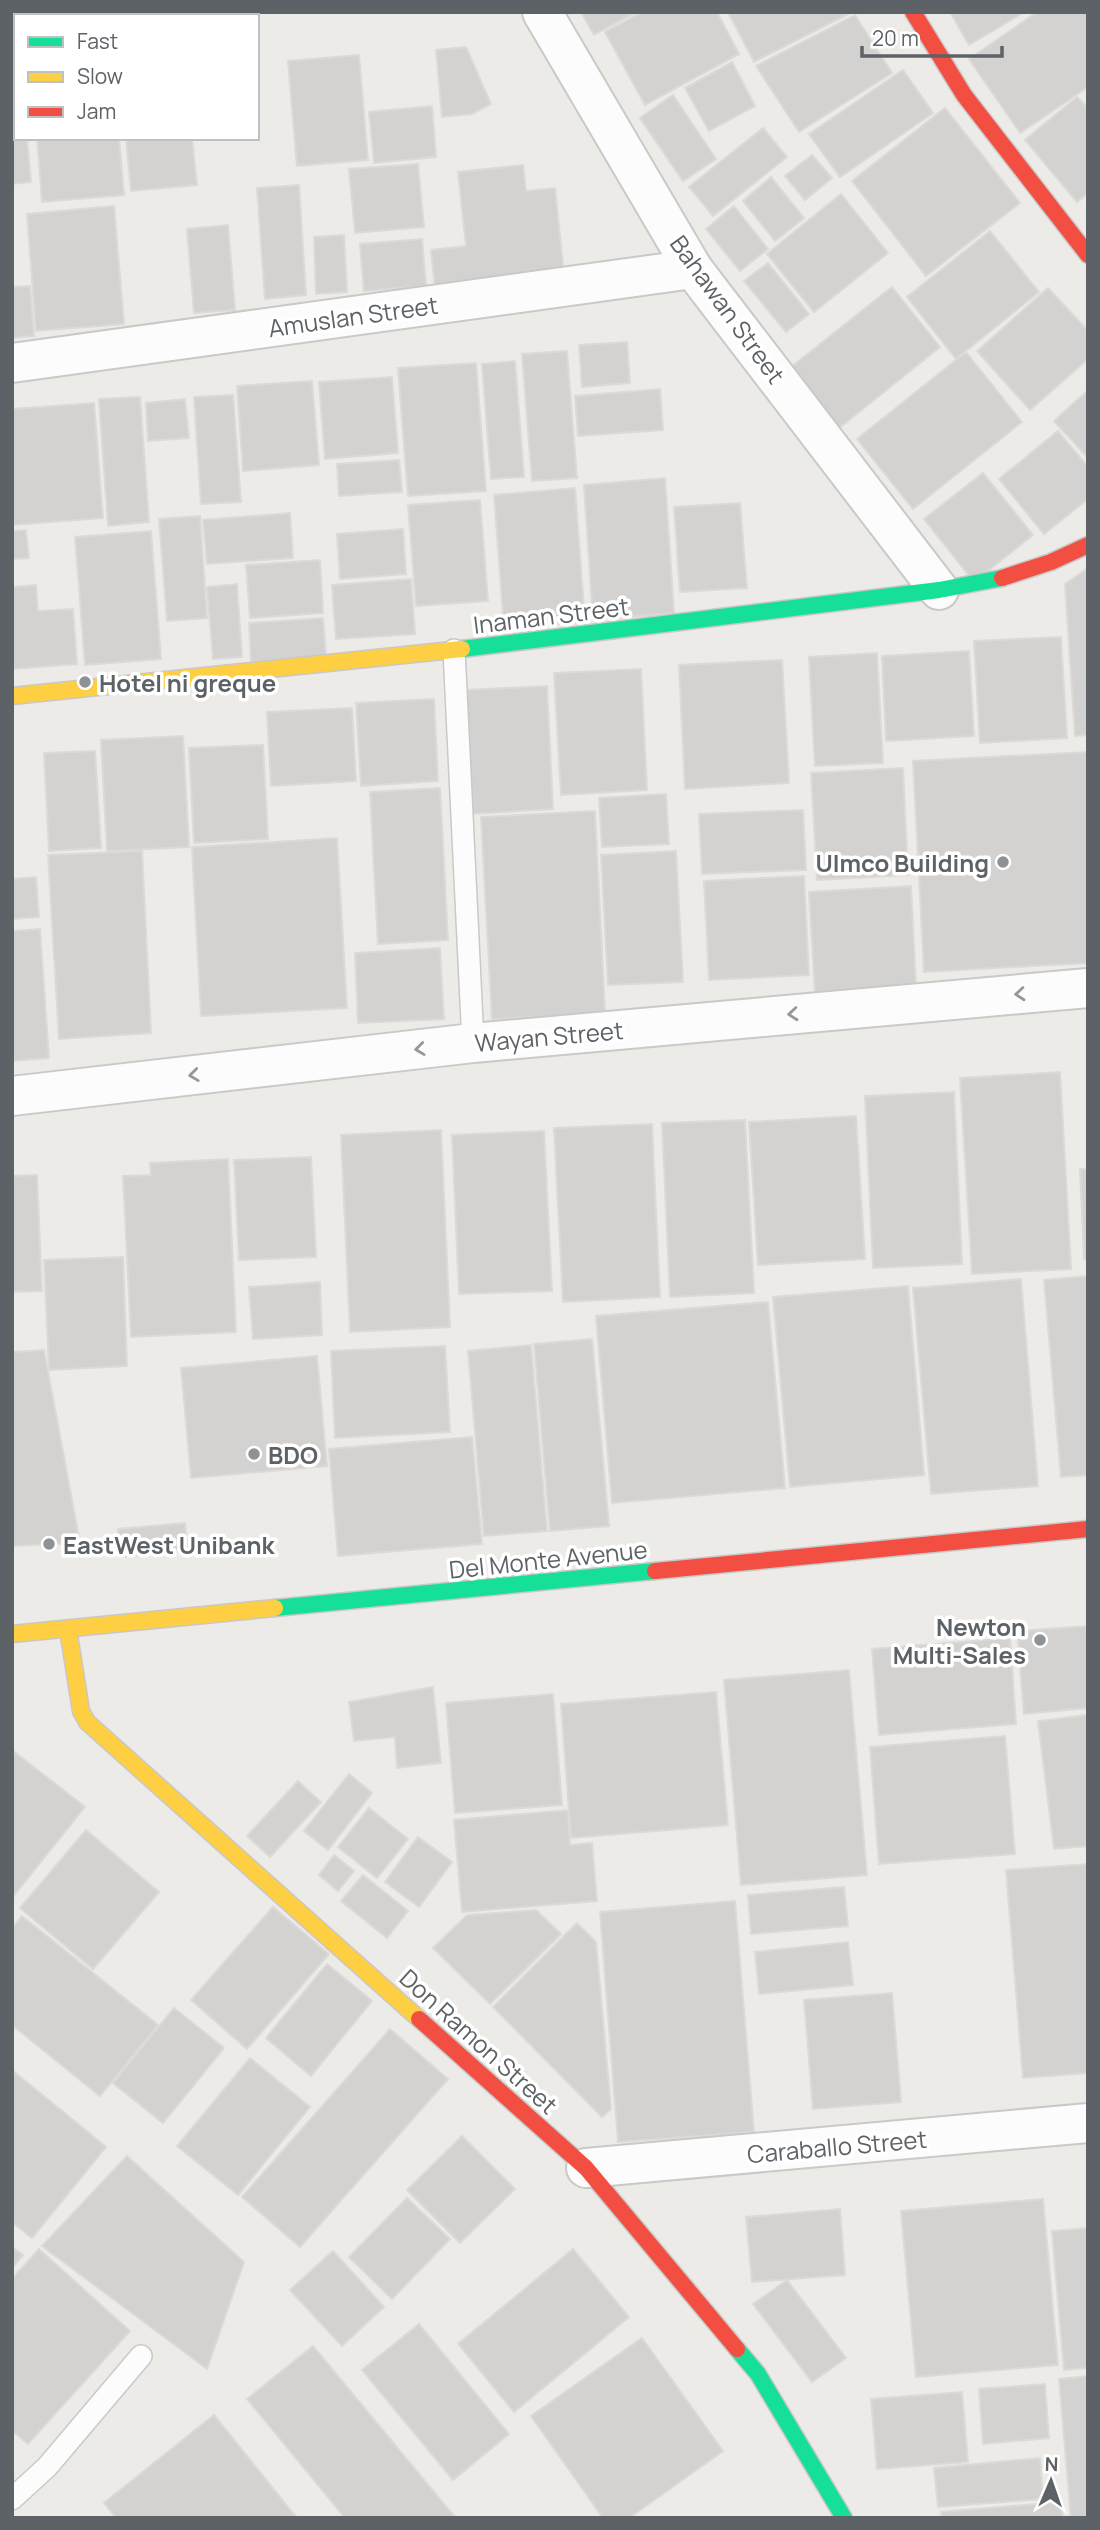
<svg xmlns="http://www.w3.org/2000/svg" width="1100" height="2530" font-family="Manrope,sans-serif">
	<rect width="100%" height="100%" fill="#edebe8"/>
	<g fill="#d4d2d1" stroke="#dcdad7" stroke-width="2">
		<polygon points="581,12 636,12 594,35"/>
		<polygon points="642,12 717,12 739,54 645,105 605,32"/>
		<polygon points="728,12 852,12 754,62"/>
		<polygon points="950,12 1025,12 969,45"/>
		<polygon points="1037,12 1086,12 1088,15 1088,87 1020,133 969,59"/>
		<polygon points="855,15 892,73 799,132 756,66"/>
		<polygon points="466,47 491,104 472,114 442,117 436,50"/>
		<polygon points="359,55 368,160 297,166 288,61"/>
		<polygon points="732,62 755,106 709,131 685,88"/>
		<polygon points="903,70 933,113 840,177 809,134"/>
		<polygon points="12,93 16,93 16,138 27,138 31,182 12,184"/>
		<polygon points="673,95 716,159 683,181 640,118"/>
		<polygon points="1077,97 1088,108 1088,193 1077,202 1025,140"/>
		<polygon points="432,106 436,157 374,163 369,112"/>
		<polygon points="945,108 1020,203 926,276 852,181"/>
		<polygon points="763,128 787,157 713,216 689,187"/>
		<polygon points="37,138 119,138 124,195 42,202"/>
		<polygon points="126,138 192,138 197,185 131,191"/>
		<polygon points="812,155 832,178 805,200 785,176"/>
		<polygon points="418,164 424,227 355,233 349,169"/>
		<polygon points="523,165 526,191 555,188 564,275 435,289 431,250 466,246 458,172"/>
		<polygon points="771,177 804,218 775,241 743,201"/>
		<polygon points="299,185 306,295 265,299 257,188"/>
		<polygon points="841,194 888,253 814,312 767,254"/>
		<polygon points="114,206 124,324 36,331 27,214"/>
		<polygon points="734,206 768,249 740,271 706,229"/>
		<polygon points="228,225 235,310 194,313 187,229"/>
		<polygon points="990,231 1039,292 956,359 907,297"/>
		<polygon points="344,235 347,292 316,294 314,237"/>
		<polygon points="422,239 426,286 364,291 360,244"/>
		<polygon points="768,263 809,314 786,332 744,281"/>
		<polygon points="30,286 34,336 12,338 12,287"/>
		<polygon points="892,287 940,347 839,428 790,368"/>
		<polygon points="1048,288 1088,331 1088,359 1030,410 977,351"/>
		<polygon points="627,342 630,383 582,387 579,345"/>
		<polygon points="567,351 577,478 532,481 522,354"/>
		<polygon points="966,352 1022,422 913,509 857,439"/>
		<polygon points="515,361 524,477 491,479 482,364"/>
		<polygon points="476,363 486,491 408,496 398,368"/>
		<polygon points="392,377 398,453 325,459 319,382"/>
		<polygon points="312,381 319,465 243,471 237,386"/>
		<polygon points="660,389 663,430 578,436 575,396"/>
		<polygon points="1088,390 1088,458 1054,421"/>
		<polygon points="233,395 241,502 201,504 194,397"/>
		<polygon points="140,397 149,522 108,526 99,399"/>
		<polygon points="185,399 189,438 148,441 146,403"/>
		<polygon points="94,403 103,518 12,525 12,409"/>
		<polygon points="1058,431 1088,467 1088,499 1044,534 999,479"/>
		<polygon points="399,460 402,492 339,496 337,464"/>
		<polygon points="983,473 1033,535 974,582 924,519"/>
		<polygon points="665,478 674,613 593,620 584,485"/>
		<polygon points="575,488 585,622 504,628 494,495"/>
		<polygon points="480,500 488,601 416,606 408,505"/>
		<polygon points="740,503 747,588 680,592 674,507"/>
		<polygon points="290,513 293,558 207,564 203,520"/>
		<polygon points="200,516 207,618 167,621 159,519"/>
		<polygon points="403,529 406,574 340,579 337,534"/>
		<polygon points="26,530 29,558 12,559 12,531"/>
		<polygon points="151,531 161,659 85,665 75,537"/>
		<polygon points="320,560 323,613 250,618 246,565"/>
		<polygon points="1088,568 1088,735 1075,736 1065,584"/>
		<polygon points="411,579 415,634 336,639 332,585"/>
		<polygon points="237,584 242,657 213,659 207,587"/>
		<polygon points="36,585 38,611 73,609 77,664 12,669 12,587"/>
		<polygon points="323,618 326,656 251,662 249,623"/>
		<polygon points="1061,637 1067,738 980,743 974,641"/>
		<polygon points="969,651 974,736 886,741 882,656"/>
		<polygon points="877,653 883,763 815,766 809,657"/>
		<polygon points="782,660 789,783 685,789 679,665"/>
		<polygon points="641,669 647,790 561,795 554,673"/>
		<polygon points="547,686 553,809 472,814 466,690"/>
		<polygon points="434,699 438,781 361,786 356,703"/>
		<polygon points="352,708 356,781 271,786 267,712"/>
		<polygon points="183,736 189,847 107,851 101,740"/>
		<polygon points="263,745 268,839 194,843 189,748"/>
		<polygon points="95,751 101,848 49,851 44,753"/>
		<polygon points="1088,752 1088,963 924,972 913,761"/>
		<polygon points="903,768 908,875 817,880 811,773"/>
		<polygon points="440,788 448,940 378,944 370,792"/>
		<polygon points="666,794 669,844 602,847 599,798"/>
		<polygon points="803,810 806,870 702,874 699,814"/>
		<polygon points="595,811 605,1013 492,1019 481,817"/>
		<polygon points="337,838 347,1008 201,1016 192,847"/>
		<polygon points="142,851 151,1033 59,1039 48,855"/>
		<polygon points="676,851 683,982 608,985 601,855"/>
		<polygon points="804,876 809,975 709,980 704,881"/>
		<polygon points="36,877 39,917 12,919 12,879"/>
		<polygon points="911,886 916,988 815,993 809,892"/>
		<polygon points="40,929 49,1058 12,1061 12,931"/>
		<polygon points="440,948 444,1019 358,1023 355,953"/>
		<polygon points="1060,1072 1071,1269 972,1274 960,1078"/>
		<polygon points="954,1092 962,1264 873,1268 865,1096"/>
		<polygon points="856,1116 865,1259 758,1265 749,1122"/>
		<polygon points="745,1120 754,1293 670,1297 662,1123"/>
		<polygon points="652,1124 660,1297 563,1302 554,1128"/>
		<polygon points="441,1130 450,1327 350,1332 341,1135"/>
		<polygon points="544,1131 552,1291 459,1294 452,1135"/>
		<polygon points="311,1157 316,1257 239,1260 234,1160"/>
		<polygon points="228,1159 236,1332 131,1337 123,1176 151,1175 150,1163"/>
		<polygon points="1080,1169 1088,1169 1088,1258 1084,1259"/>
		<polygon points="37,1175 42,1291 12,1292 12,1176"/>
		<polygon points="123,1257 127,1366 49,1370 44,1260"/>
		<polygon points="1088,1276 1088,1475 1061,1477 1044,1280"/>
		<polygon points="1021,1279 1038,1486 931,1494 913,1288"/>
		<polygon points="320,1282 322,1335 253,1339 249,1287"/>
		<polygon points="908,1286 924,1475 790,1487 773,1297"/>
		<polygon points="768,1302 785,1488 612,1503 596,1316"/>
		<polygon points="592,1339 609,1526 550,1531 534,1344"/>
		<polygon points="531,1345 547,1531 484,1536 468,1351"/>
		<polygon points="445,1346 450,1432 335,1438 331,1351"/>
		<polygon points="44,1350 80,1543 12,1546 12,1352"/>
		<polygon points="317,1356 327,1466 191,1478 181,1368"/>
		<polygon points="472,1437 482,1544 338,1556 329,1449"/>
		<polygon points="185,1523 188,1551 120,1557 118,1529"/>
		<polygon points="1088,1626 1088,1708 1024,1714 1017,1631"/>
		<polygon points="1010,1638 1016,1724 879,1735 872,1649"/>
		<polygon points="849,1670 867,1875 741,1885 724,1680"/>
		<polygon points="433,1687 441,1763 397,1768 395,1737 354,1741 349,1702"/>
		<polygon points="716,1692 728,1825 571,1838 561,1704"/>
		<polygon points="553,1694 562,1805 455,1813 446,1703"/>
		<polygon points="1088,1715 1088,1846 1054,1849 1038,1721"/>
		<polygon points="1005,1736 1015,1854 879,1864 870,1747"/>
		<polygon points="12,1750 85,1807 12,1898"/>
		<polygon points="349,1774 372,1793 328,1850 304,1831"/>
		<polygon points="298,1781 321,1802 270,1857 247,1836"/>
		<polygon points="369,1808 408,1839 377,1878 338,1847"/>
		<polygon points="568,1810 570,1845 592,1843 597,1901 462,1912 454,1820"/>
		<polygon points="86,1830 159,1892 93,1969 20,1908"/>
		<polygon points="418,1837 452,1862 419,1907 385,1882"/>
		<polygon points="334,1855 354,1871 338,1891 319,1875"/>
		<polygon points="1088,1864 1088,2073 1023,2078 1006,1870"/>
		<polygon points="363,1875 408,1911 387,1938 341,1901"/>
		<polygon points="844,1887 848,1926 751,1934 748,1895"/>
		<polygon points="735,1901 754,2132 618,2142 600,1912"/>
		<polygon points="273,1907 329,1954 247,2049 191,2000"/>
		<polygon points="536,1910 561,1934 490,2004 433,1948 467,1915"/>
		<polygon points="22,1916 158,2025 100,2096 12,2025 12,1928"/>
		<polygon points="577,1923 596,1942 611,2109 602,2117 493,2007"/>
		<polygon points="848,1942 853,1985 759,1994 755,1952"/>
		<polygon points="327,1964 372,2001 311,2076 266,2038"/>
		<polygon points="892,1993 901,2102 813,2109 804,2000"/>
		<polygon points="174,2008 224,2048 163,2123 113,2083"/>
		<polygon points="390,2029 448,2079 300,2247 242,2197"/>
		<polygon points="250,2058 310,2107 238,2195 177,2146"/>
		<polygon points="12,2070 106,2147 32,2238 12,2222"/>
		<polygon points="462,2136 515,2189 460,2243 407,2190"/>
		<polygon points="127,2156 244,2262 207,2369 42,2246"/>
		<polygon points="407,2198 450,2239 392,2299 349,2257"/>
		<polygon points="1043,2199 1058,2365 916,2377 901,2211"/>
		<polygon points="840,2209 845,2275 752,2282 746,2217"/>
		<polygon points="1088,2228 1088,2368 1064,2370 1052,2231"/>
		<polygon points="12,2247 23,2255 12,2268"/>
		<polygon points="39,2249 130,2331 28,2444 12,2431 12,2279"/>
		<polygon points="573,2249 629,2317 514,2412 458,2344"/>
		<polygon points="333,2251 384,2307 342,2346 290,2290"/>
		<polygon points="787,2280 846,2358 812,2382 753,2304"/>
		<polygon points="419,2324 509,2434 453,2480 362,2370"/>
		<polygon points="642,2338 723,2451 629,2518 603,2518 531,2416"/>
		<polygon points="313,2346 455,2517 345,2518 247,2399"/>
		<polygon points="1088,2376 1088,2518 1071,2518 1059,2379"/>
		<polygon points="1045,2384 1049,2438 983,2444 979,2389"/>
		<polygon points="962,2392 968,2462 877,2469 871,2399"/>
		<polygon points="214,2415 297,2518 116,2518 104,2503"/>
		<polygon points="1040,2458 1043,2499 938,2507 934,2468"/>
		<polygon points="1061,2502 1063,2518 942,2518 941,2512"/>
	</g>
	<g fill="none" stroke-linecap="round" stroke-linejoin="round">
		<defs>
			<g id="lane">
				<polyline points="454,650 473,1043"/>
				<polyline points="12,2499 47,2467 141,2356"/>
			</g>
			<g id="street">
				<polyline points="542,12 693,269 939,590"/>
				<polyline points="188,16 217,12"/>
				<polyline points="12,36 16,36"/>
				<polyline points="12,363 693,269"/>
				<polyline points="12,1096 473,1043 1088,988"/>
				<polyline points="586,2168 1088,2123"/>
			</g>
			<g id="fast">
				<polyline points="462,649 939,590 1002,578"/>
				<polyline points="275,1608 655,1571"/>
				<polyline points="737,2349 758,2374 844,2518"/>
			</g>
			<g id="slow">
				<polyline points="12,696 462,649"/>
				<polyline points="68,1629 81,1711 87,1722 419,2019"/>
				<polyline points="12,1634 275,1608"/>
			</g>
			<g id="jam">
				<polyline points="913,12 964,95 1088,255"/>
				<polyline points="1002,578 1051,562 1088,545"/>
				<polyline points="655,1571 1088,1529"/>
				<polyline points="419,2019 586,2168 737,2349"/>
			</g>
		</defs>
		<use href="#lane" stroke="#c9c9c8" stroke-width="24"/>
		<use href="#street" stroke="#c9c9c8" stroke-width="42"/>
		<use href="#fast" stroke="#c7c8c7" stroke-width="19"/>
		<use href="#slow" stroke="#c7c8c7" stroke-width="19"/>
		<use href="#jam" stroke="#c7c8c7" stroke-width="19"/>
		<use href="#lane" stroke="#fcfcfc" stroke-width="21"/>
		<use href="#street" stroke="#fcfcfc" stroke-width="38"/>
		<use href="#fast" stroke="#16e098" stroke-width="16"/>
		<use href="#slow" stroke="#ffcf43" stroke-width="16"/>
		<use href="#jam" stroke="#f24e42" stroke-width="16"/>
	</g>
	<defs><path id="oneway-chevron" d="M-2-3.5L2.5 0L-2 3.5" fill="none" stroke-width="1.6" stroke-linecap="round" stroke-linejoin="round" transform="scale(1.75)"/></defs>
	<g stroke="#95989a">
		<use href="#oneway-chevron" transform="translate(1020 994) rotate(175)"/>
		<use href="#oneway-chevron" transform="translate(793 1014) rotate(175)"/>
		<use href="#oneway-chevron" transform="translate(420 1049) rotate(173)"/>
		<use href="#oneway-chevron" transform="translate(194 1075) rotate(173)"/>
	</g>
	<g fill="#8f9294" stroke="#fff" stroke-width="2.5">
		<circle cx="85" cy="682" r="7"/>
		<circle cx="1003" cy="862" r="7"/>
		<circle cx="254" cy="1454" r="7"/>
		<circle cx="49" cy="1544" r="7"/>
		<circle cx="1040" cy="1640" r="7"/>
	</g>
	<g text-anchor="middle" dominant-baseline="central" stroke-width="7" stroke-linejoin="round" paint-order="stroke">
		<g font-size="24" fill="#5d6266" stroke="#fff">
			<text transform="translate(728 309) rotate(54)">Bahawan Street</text>
			<text transform="translate(353 316) rotate(-8)">Amuslan Street</text>
			<text transform="translate(551 615) rotate(-7)">Inaman Street</text>
			<text transform="translate(549 1036) rotate(-5)">Wayan Street</text>
			<text transform="translate(548 1559) rotate(-6)">Del Monte Avenue</text>
			<text transform="translate(479 2041) rotate(42)">Don Ramon Street</text>
			<text transform="translate(837 2146) rotate(-5)">Caraballo Street</text>
		</g>
		<g font-size="24" font-weight="bold" fill="#5d6266" stroke="#fff" text-anchor="start">
			<text x="99" y="682">Hotel ni greque</text>
			<text x="989" y="862" text-anchor="end">Ulmco Building</text>
			<text x="268" y="1454">BDO</text>
			<text x="63" y="1544">EastWest Unibank</text>
			<text x="1026" y="1626" text-anchor="end">Newton<tspan x="1026" dy="28">Multi-Sales</tspan></text>
		</g>
	</g>
	<rect width="1100" height="2530" fill="none" stroke="#5d6266" stroke-width="28"/>
	<rect x="14" y="14" width="245" height="126" fill="#ffffff" stroke="#bec0c2" stroke-width="2"/>
	<rect x="28" y="37" width="35" height="10" fill="#16e098" stroke="#bec0c2" stroke-width="2"/>
	<text x="77" y="49" font-size="21" fill="#5d6266">Fast</text>
	<rect x="28" y="72" width="35" height="10" fill="#ffcf43" stroke="#bec0c2" stroke-width="2"/>
	<text x="77" y="84" font-size="21" fill="#5d6266">Slow</text>
	<rect x="28" y="107" width="35" height="10" fill="#f24e42" stroke="#bec0c2" stroke-width="2"/>
	<text x="77" y="119" font-size="21" fill="#5d6266">Jam</text>
	<g transform="translate(1051 2481) rotate(2)" stroke="#ffffff" stroke-width="5" paint-order="stroke">
	<path d="M0-5L12 26L0 18L-12 26Z" fill="#5d6266"/>
	<text y="-10" font-size="19" font-weight="bold" text-anchor="middle" fill="#5d6266">N</text>
	</g>
	<path d="M862 46v10h140v-10" fill="none" stroke="#5d6266" stroke-width="3.5"/>
	<text x="872" y="46" font-size="21" fill="#5d6266" stroke="#ffffff" stroke-width="5" paint-order="stroke">20 m</text>
</svg>
